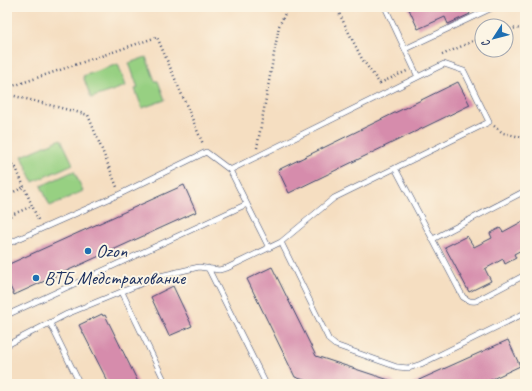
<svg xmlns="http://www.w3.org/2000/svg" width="532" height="391" viewBox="0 0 532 391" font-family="Caveat,sans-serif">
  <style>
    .green { fill: #97d082; stroke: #598070 }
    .building { fill: #d68cac }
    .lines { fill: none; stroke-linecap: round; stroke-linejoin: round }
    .service-casing { stroke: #3c496d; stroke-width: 6 }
    .path { stroke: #3c496d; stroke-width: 2.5; stroke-dasharray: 1 3; stroke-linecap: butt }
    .service { stroke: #fff; stroke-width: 5 }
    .poi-dot { fill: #1f6fb2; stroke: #fcf5e5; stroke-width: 1.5 }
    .labels { text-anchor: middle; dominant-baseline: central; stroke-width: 4; stroke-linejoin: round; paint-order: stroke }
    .poi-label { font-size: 19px; fill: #1b2f5e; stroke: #fcf5e5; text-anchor: start }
  </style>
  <rect width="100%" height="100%" fill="#fcf5e5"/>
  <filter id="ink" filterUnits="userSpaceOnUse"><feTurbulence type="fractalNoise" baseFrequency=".025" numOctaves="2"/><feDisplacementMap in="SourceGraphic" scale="8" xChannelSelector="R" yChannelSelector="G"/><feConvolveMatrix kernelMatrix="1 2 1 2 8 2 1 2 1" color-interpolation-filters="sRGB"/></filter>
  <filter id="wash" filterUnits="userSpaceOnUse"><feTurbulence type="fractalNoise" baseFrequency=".012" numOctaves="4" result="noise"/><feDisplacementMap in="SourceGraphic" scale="16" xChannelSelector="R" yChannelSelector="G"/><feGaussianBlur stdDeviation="0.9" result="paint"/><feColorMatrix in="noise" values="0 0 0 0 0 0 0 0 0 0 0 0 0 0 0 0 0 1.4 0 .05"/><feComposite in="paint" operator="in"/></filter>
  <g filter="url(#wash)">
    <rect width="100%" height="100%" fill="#f5dec1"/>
    <path class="green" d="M146 57 155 81H158L165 100 142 108 135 89 138 88 129 63Z
      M118 64 126 86 91 98 83 76Z
      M61 139 73 164 33 182 22 156Z
      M74 171 83 191 50 206 41 186Z"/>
    <g id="blocks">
      <path class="building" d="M408 7H467L470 14 448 24 445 17 418 29Z
        M458 82 470 105 289 193 278 170Z
        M184 185 196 212 14 295 7 280V265Z
        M525 220V248L514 254 516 258 505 264 503 259 485 269 491 281 469 292 445 247 467 236 474 247 492 238 490 233 500 228 503 232Z
        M272 267 316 356 395 382V384H316L295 377 247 279Z
        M173 286 192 326 169 336 151 297Z
        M102 314 103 316 105 315 139 384H109L79 325Z
        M508 340 520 366 482 384H410Z"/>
    </g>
  </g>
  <g filter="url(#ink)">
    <use href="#blocks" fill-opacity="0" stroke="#3c496d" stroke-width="1"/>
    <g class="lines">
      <g class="service-casing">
        <path id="service" d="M385 7 418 77
          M405 49 494 7
          M395 168 463 297C467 300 470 302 476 301L525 275
          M433 239 525 191
          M281 242 329 340 335 345 397 367 409 368 421 364 525 313
          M7 244 120 194 206 152 230 170
          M208 268 266 384
          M122 292 166 384
          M7 315 247 204
          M50 323 80 384
          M7 345 67 314 160 276 199 267 219 270 227 268 281 242 334 198 489 122 464 71 444 64 230 170 269 248"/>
      </g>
      <path class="path" d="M336 7 362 59 380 84
        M506 30 516 28 525 30
        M442 55 482 37
        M380 83 407 71
        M7 88 157 37 203 144
        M7 94 88 115 117 187
        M494 126 503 133 525 138
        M257 148 279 26 288 7
        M7 159 16 168 39 222
        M7 172 16 168
        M7 195 24 187
        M7 217 32 206"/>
      <use href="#service" class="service"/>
    </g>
  </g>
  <g class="poi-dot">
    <circle cx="88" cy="251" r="4"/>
    <circle cx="36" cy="278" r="4"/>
  </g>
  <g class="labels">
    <g class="poi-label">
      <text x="96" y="251">Ozon</text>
      <text x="44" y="278">ВТБ Медстрахование</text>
    </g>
  </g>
  <rect width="532" height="391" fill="none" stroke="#fcf5e5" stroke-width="24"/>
  <g transform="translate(494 38) rotate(234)"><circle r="19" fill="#fcf5e5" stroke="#a2a6af"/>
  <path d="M0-3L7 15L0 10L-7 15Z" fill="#1f6fb2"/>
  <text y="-6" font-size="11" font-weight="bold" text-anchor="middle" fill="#1b2f5e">С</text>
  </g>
</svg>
